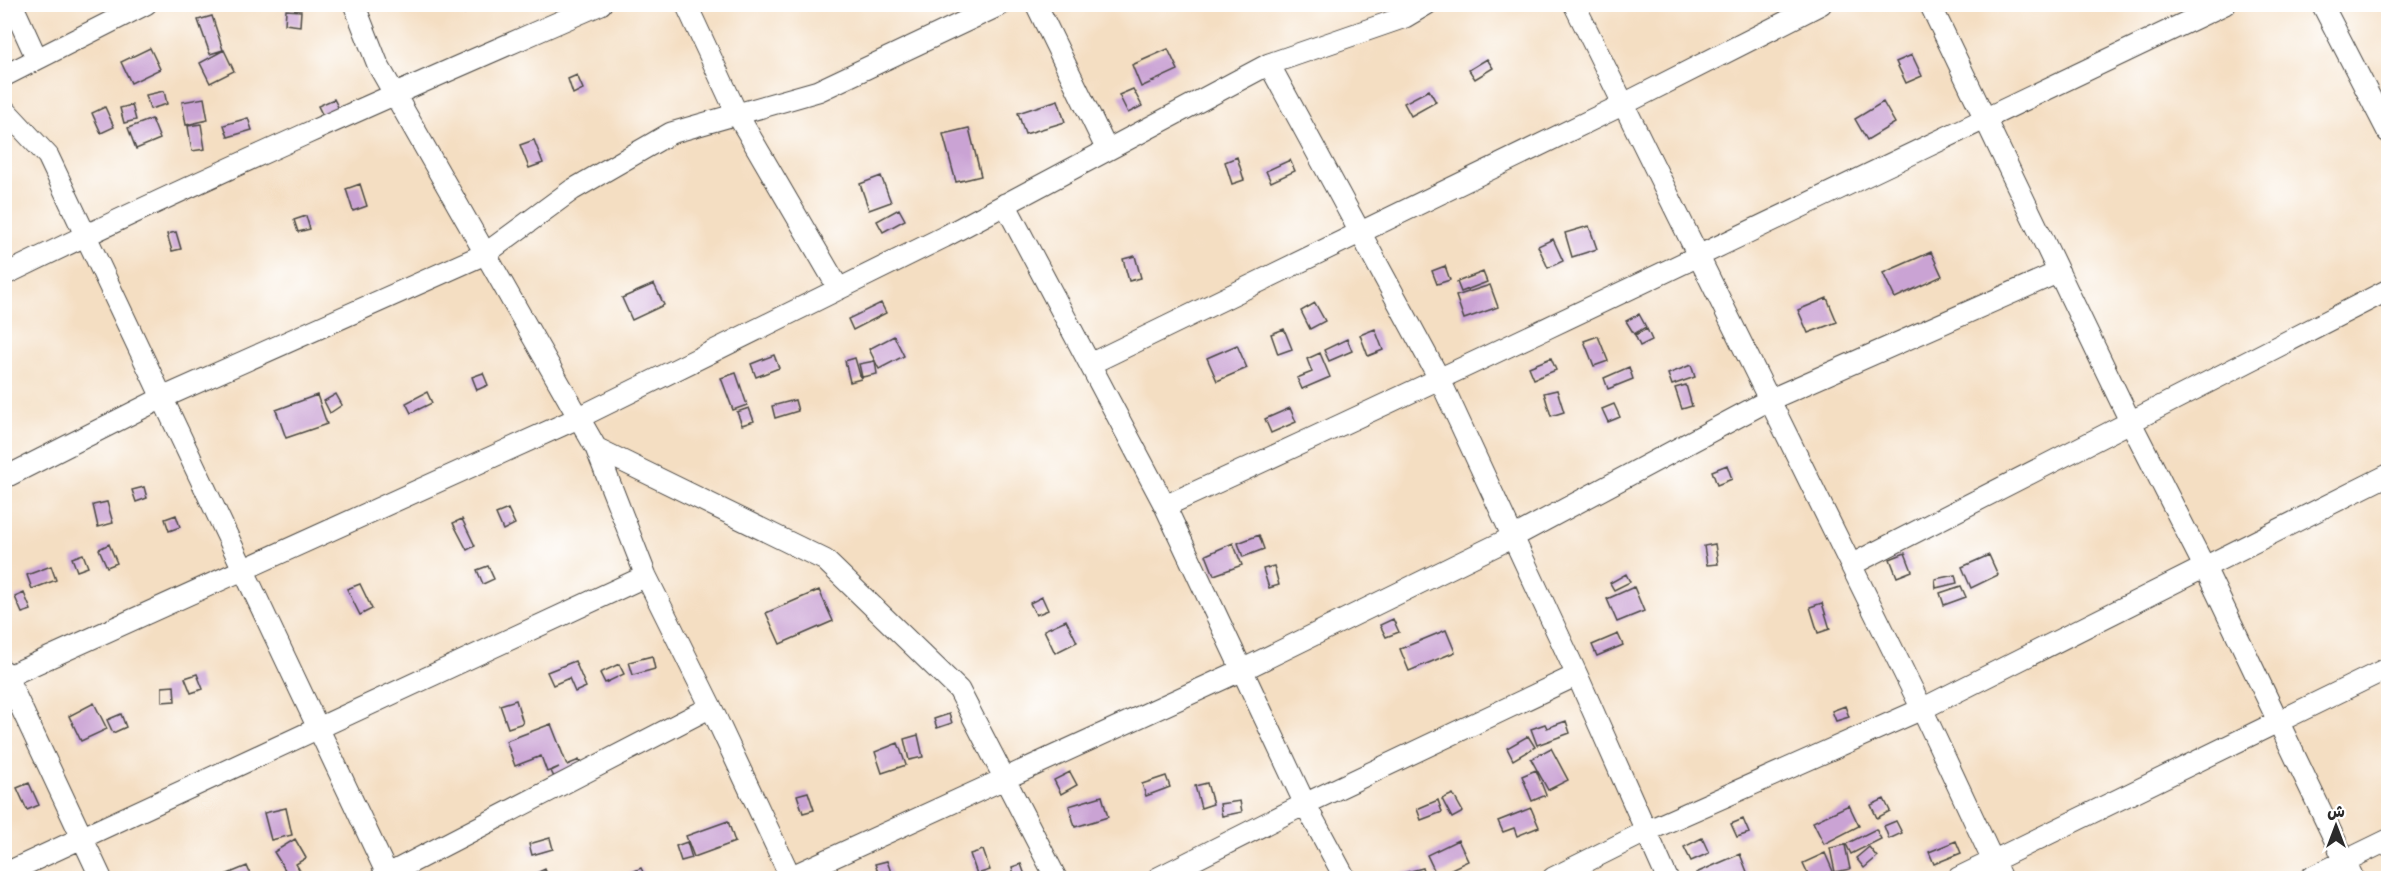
<svg xmlns="http://www.w3.org/2000/svg" width="2393" height="883" viewBox="0 0 2393 883" font-family="'Architects Daughter','Playpen Sans Arabic',sans-serif">
  <style>
    .building { fill: #caa3d4 }
    .lines { fill: none; stroke-linecap: round; stroke-linejoin: round }
    .minor-casing { stroke: #494642; stroke-width: 23 }
    .minor { stroke: #fff; stroke-width: 21 }
  </style>
  <rect width="100%" height="100%" fill="#fff"/>
  <filter id="ink" filterUnits="userSpaceOnUse"><feTurbulence type="fractalNoise" baseFrequency=".0167" numOctaves="2"/><feDisplacementMap in="SourceGraphic" scale="12" xChannelSelector="R" yChannelSelector="G"/><feConvolveMatrix kernelMatrix="1 2 1 2 8 2 1 2 1" color-interpolation-filters="sRGB"/></filter>
  <filter id="wash" filterUnits="userSpaceOnUse"><feTurbulence type="fractalNoise" baseFrequency=".008" numOctaves="4" result="noise"/><feDisplacementMap in="SourceGraphic" scale="24" xChannelSelector="R" yChannelSelector="G"/><feGaussianBlur stdDeviation="1.35" result="paint"/><feColorMatrix in="noise" values="0 0 0 0 0 0 0 0 0 0 0 0 0 0 0 0 0 1.4 0 .05"/><feComposite in="paint" operator="in"/></filter>
  <g filter="url(#wash)">
    <rect width="100%" height="100%" fill="#f4dec2"/>
    <g id="blocks">
      <path class="building" d="M460 4H475L476 9 463 14Z
        M286 10 301 11 300 26 285 24Z
        M212 16 223 50 210 54 198 20Z
        M150 48 160 69 131 83 121 62Z
        M1168 49 1178 70 1141 87 1132 65Z
        M224 50 234 71 210 83 200 63Z
        M1912 55 1922 76 1906 83 1896 62Z
        M1487 59 1493 68 1475 79 1469 70Z
        M577 75 583 89 573 94 568 79Z
        M1133 89 1142 106 1128 113 1119 95Z
        M1429 90 1436 102 1411 116 1404 103Z
        M164 91 167 104 150 109 146 95Z
        M204 98 208 120 186 125 182 102Z
        M334 99 339 109 323 116 318 106Z
        M1058 100 1065 122 1025 134 1018 113Z
        M1883 102 1895 123 1867 140 1855 119Z
        M132 105 136 120 124 123 120 108Z
        M105 107 114 127 101 133 92 113Z
        M248 118 252 130 228 137 224 125Z
        M152 119 160 139 136 149 128 128Z
        M201 124 205 149 192 151 188 126Z
        M969 128 981 176 956 182 943 134Z
        M534 140 543 163 529 168 520 145Z
        M1237 157 1244 180 1232 184 1225 162Z
        M1290 160 1295 171 1271 182 1266 171Z
        M881 176 891 202 869 210 860 184Z
        M360 184 367 206 353 211 346 189Z
        M899 209 905 220 883 232 877 221Z
        M306 216 310 229 298 232 294 220Z
        M1589 226 1597 249 1572 257 1565 233Z
        M176 232 181 249 172 251 167 234Z
        M1553 239 1563 261 1548 268 1538 246Z
        M1931 252 1942 276 1895 298 1883 273Z
        M1135 256 1141 278 1129 281 1123 259Z
        M1445 266 1450 280 1437 284 1432 271Z
        M1483 272 1487 282 1461 292 1457 282Z
        M654 284 664 305 632 320 622 298Z
        M1490 285 1498 307 1464 319 1456 296Z
        M1827 298 1837 322 1808 333 1798 310Z
        M881 303 886 313 853 330 848 319Z
        M1315 303 1325 321 1310 329 1301 311Z
        M1639 314 1646 327 1634 334 1626 321Z
        M1284 329 1292 349 1278 354 1271 334Z
        M1375 329 1383 350 1368 356 1360 335Z
        M1647 329 1652 340 1640 346 1635 335Z
        M894 336 904 356 879 369 869 349Z
        M1598 336 1608 361 1594 366 1584 341Z
        M1347 339 1352 351 1329 361 1324 350Z
        M1237 345 1247 368 1217 381 1207 358Z
        M1320 353 1330 377 1302 389 1297 378 1312 372 1307 359Z
        M774 355 779 368 756 377 751 364Z
        M855 358 861 379 850 382 845 361Z
        M1551 358 1556 370 1534 379 1529 367Z
        M875 361 877 374 862 377 859 364Z
        M1691 365 1695 377 1672 385 1668 374Z
        M1629 367 1633 379 1608 389 1604 378Z
        M483 373 488 385 477 390 472 377Z
        M736 373 747 405 733 410 721 378Z
        M1686 385 1692 406 1682 409 1675 388Z
        M1557 390 1564 412 1551 416 1544 393Z
        M427 392 432 403 411 413 406 403Z
        M336 394 342 405 330 413 324 401Z
        M317 395 327 424 286 438 276 410Z
        M795 400 798 411 775 418 772 406Z
        M1614 404 1620 417 1608 422 1602 409Z
        M749 408 754 421 742 425 737 412Z
        M1290 408 1296 422 1271 433 1265 419Z
        M1727 465 1732 479 1717 485 1712 471Z
        M144 487 147 498 136 502 132 490Z
        M107 502 113 523 98 527 93 505Z
        M508 509 515 524 503 530 496 514Z
        M176 515 180 527 169 531 165 519Z
        M462 519 475 546 467 550 453 523Z
        M1259 535 1264 549 1243 557 1238 543Z
        M1233 543 1242 565 1214 575 1206 555Z
        M109 544 117 563 107 567 99 549Z
        M1715 544 1718 564 1707 565 1704 546Z
        M1905 553 1912 571 1897 577 1890 559Z
        M83 554 88 567 77 571 72 558Z
        M1989 555 1998 575 1971 588 1962 567Z
        M51 566 56 580 32 589 27 575Z
        M488 566 494 579 483 584 477 570Z
        M1274 566 1279 585 1269 588 1263 569Z
        M1626 574 1630 582 1614 590 1610 583Z
        M1955 575 1957 583 1936 588 1935 579Z
        M360 584 372 609 360 615 347 589Z
        M1961 586 1966 597 1944 605 1940 593Z
        M1634 587 1644 611 1617 622 1607 599Z
        M819 590 833 621 780 644 766 613Z
        M24 593 31 610 22 613 15 597Z
        M1042 597 1048 610 1036 615 1030 603Z
        M1822 603 1830 629 1818 633 1810 607Z
        M1393 619 1399 632 1386 637 1380 625Z
        M1066 620 1077 642 1055 653 1044 630Z
        M1446 630 1455 652 1409 671 1400 649Z
        M1618 634 1623 645 1597 656 1592 645Z
        M652 656 655 669 633 675 629 662Z
        M575 661 586 687 575 692 569 678 553 685 547 672Z
        M619 664 624 674 605 683 600 673Z
        M197 674 203 689 191 693 185 678Z
        M174 686 175 701 162 702V687Z
        M516 700 523 723 508 728 500 705Z
        M94 703 107 729 81 741 69 716Z
        M1845 706 1849 717 1836 721 1832 711Z
        M121 714 126 727 113 733 107 720Z
        M949 714 952 723 937 728 934 719Z
        M1566 721 1570 733 1537 745 1531 729 1545 724 1547 728Z
        M551 724 567 765 579 760 582 769 555 779 551 771 559 767 547 772 541 756 515 766 506 741Z
        M918 735 923 757 909 760 904 739Z
        M1528 736 1535 747 1513 760 1507 748Z
        M898 743 906 765 882 773 875 752Z
        M1551 748 1568 780 1548 790 1531 759Z
        M1536 770 1546 795 1532 801 1522 776Z
        M1070 772 1077 785 1061 794 1054 780Z
        M1166 776 1170 787 1146 796 1142 784Z
        M29 783 39 805 27 810 17 788Z
        M1207 783 1213 804 1201 808 1195 786Z
        M808 792 814 810 803 813 797 795Z
        M1453 794 1463 812 1452 818 1442 799Z
        M1102 796 1108 817 1075 827 1069 806Z
        M1884 799 1890 811 1877 818 1871 805Z
        M1438 800 1442 812 1421 820 1417 809Z
        M1240 801 1242 812 1222 816 1220 804Z
        M1849 805 1859 826 1824 844 1813 822Z
        M286 808 292 835 271 840 264 813Z
        M1531 808 1539 827 1517 836 1514 828 1503 832 1498 821Z
        M1743 819 1749 833 1737 837 1731 824Z
        M728 821 735 842 694 857 686 836Z
        M1896 821 1902 833 1889 839 1884 826Z
        M1876 829 1881 839 1851 854 1846 844Z
        M550 838 553 849 532 855 529 844Z
        M1702 838 1709 853 1691 861 1684 847Z
        M295 839 306 858 296 864 303 876 298 878H290L274 852Z
        M1458 840 1468 861 1437 876 1427 855Z
        M1956 841 1961 853 1934 864 1929 852Z
        M687 842 692 858 681 861 676 846Z
        M1845 845 1850 869 1835 872 1830 848Z
        M1869 847 1877 857 1864 868 1856 858Z
        M983 850 990 870 977 874 970 854Z
        M1825 853 1835 876 1829 878H1810L1803 863Z
        M1740 854 1749 877 1698 878 1696 873Z
        M887 861 893 878H880L875 864Z
        M1021 864 1026 878H1015L1012 867Z
        M247 866 252 878H218Z
        M641 868 646 878H630L628 874Z
        M1423 868 1426 878H1396L1395 875Z
        M545 869 548 876 531 878 530 876Z"/>
    </g>
  </g>
  <g filter="url(#ink)">
    <use href="#blocks" fill-opacity="0" stroke="#494642" stroke-width="1.5"/>
    <g class="lines">
      <g class="minor-casing">
        <path id="minor" d="M12 4 37 59
          M354 4 378 65 596 448 646 576 711 707 791 878
          M686 4 737 114 839 289
          M1036 4 1107 150
          M1574 4 1922 709 2001 878
          M1930 4 2131 423 2205 568 2353 878
          M2322 4 2388 132
          M1269 64 1440 380 1577 675 1667 878
          M4 76 146 4
          M4 109 48 156 389 878
          M1005 204 1165 506 1305 804 1345 878
          M4 275C200 179 401 91 601 4
          M1090 364 1624 104 1821 4
          M596 448 825 560 959 690 1056 878
          M4 478 162 398 485 254 572 190 671 133 818 91 1002 4
          M1165 506C1520 344 1872 172 2225 4
          M1851 565 2388 290
          M4 671 101 878
          M4 678 578 418 944 237 1269 64 1405 17 1427 4
          M4 874 646 576
          M381 878 711 707
          M788 878 1242 670 1513 537 1769 400 2059 272
          M1158 878 1305 804 1577 675
          M1553 878 1647 831 1922 709 2388 475
          M1958 878 2388 668
          M2310 878 2388 840"/>
      </g>
      <use href="#minor" class="minor"/>
    </g>
  </g>
  <rect width="2393" height="883" fill="none" stroke="#fff" stroke-width="24"/>
  <g transform="translate(2336 826)" stroke="#ffffff" stroke-width="4.5" paint-order="stroke">
  <path d="M0-4.5L10 22L0 15L-10 22Z" fill="#2b2b2b"/>
  <text y="-9" font-size="16" font-weight="bold" text-anchor="middle" fill="#2b2b2b">ش</text>
  </g>
</svg>
